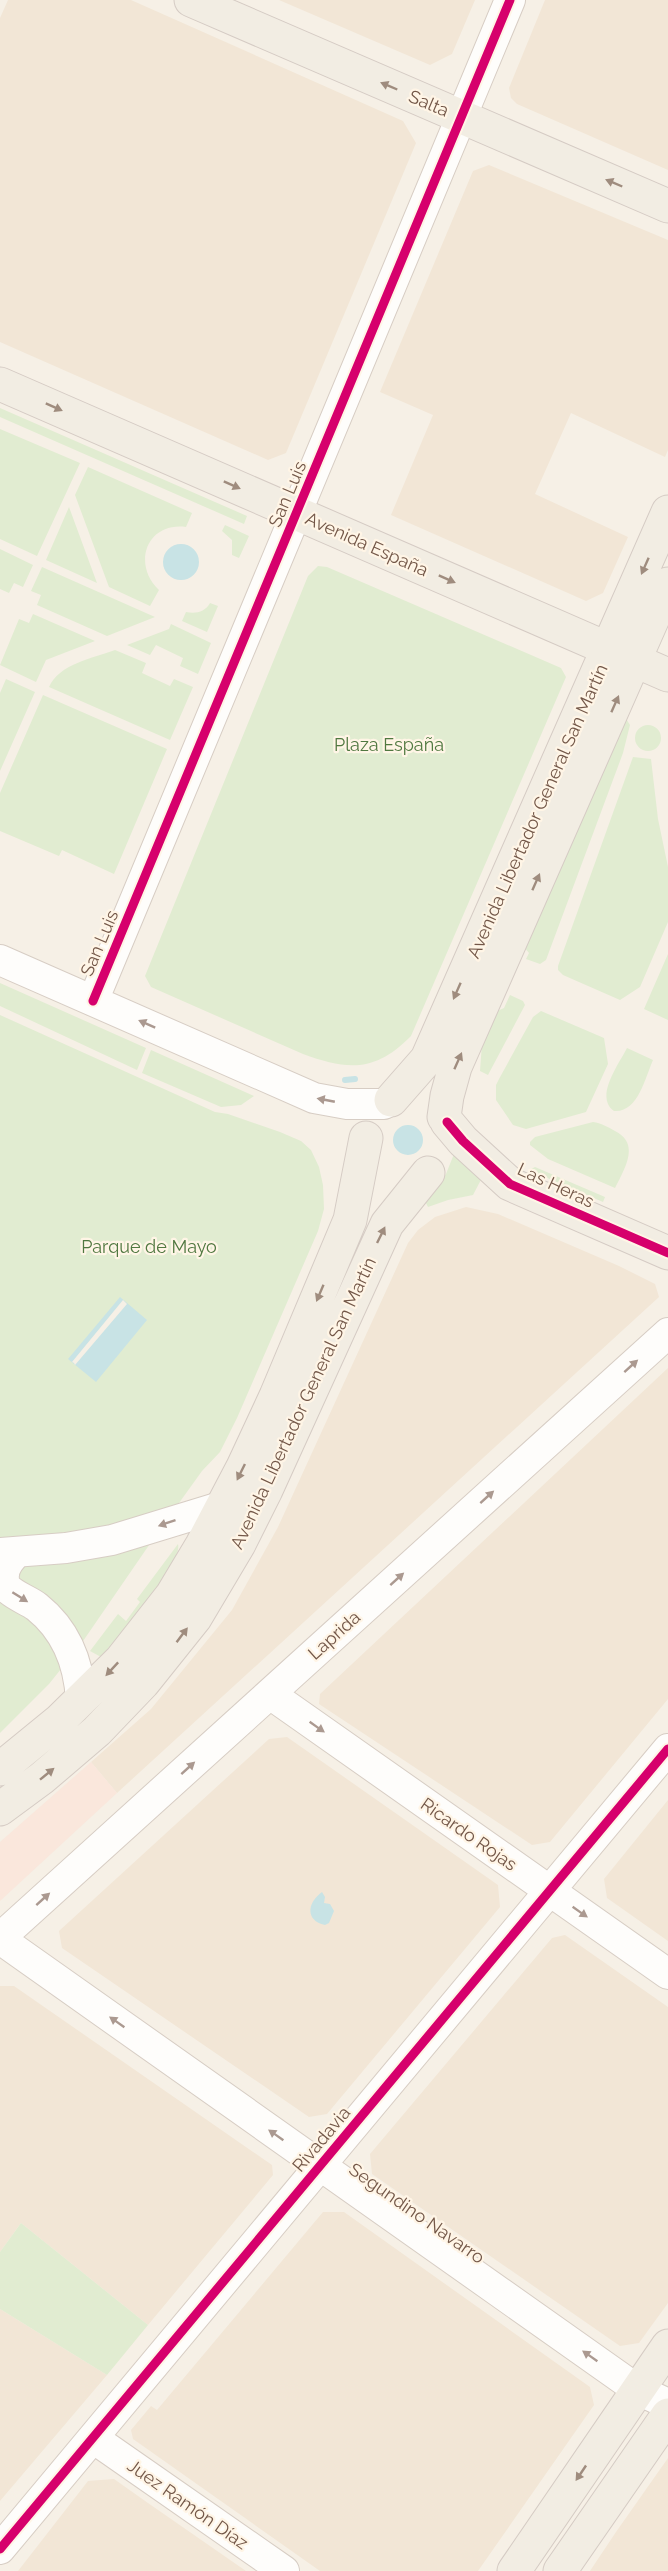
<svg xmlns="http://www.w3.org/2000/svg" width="668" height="2571" viewBox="0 0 668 2571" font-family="Raleway,sans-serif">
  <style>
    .residential { fill: #f2e6d6 }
    .commercial { fill: #fae7dc }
    .green { fill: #e1ecd1 }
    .water { fill: #c8e3e5 }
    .pier { fill: #f6f0e6 }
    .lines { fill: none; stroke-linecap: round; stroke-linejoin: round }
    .stream { stroke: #c8e3e5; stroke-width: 6 }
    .minor-casing { stroke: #d7cdc4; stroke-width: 32 }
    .major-casing { stroke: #d5cbc4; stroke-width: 35 }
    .minor { stroke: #fefdfb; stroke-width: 30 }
    .major { stroke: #f2ede3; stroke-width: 33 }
    .cycleway-casing { stroke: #fff5e6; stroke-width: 13 }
    .cycleway { stroke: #d6006c; stroke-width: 9 }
    .oneway { fill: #9f8c7e }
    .oneway2 { fill: #ab9990 }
    .labels { text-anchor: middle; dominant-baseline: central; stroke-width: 4.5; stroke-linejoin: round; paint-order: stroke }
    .street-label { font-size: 18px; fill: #735748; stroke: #fff5e6 }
    .park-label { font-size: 18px; fill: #507840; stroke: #fff5e6 }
  </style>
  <rect width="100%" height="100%" fill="#f6f0e6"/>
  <path class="residential" d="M8 0H131L403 121 416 143 286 453 268 460 0 342V18Z
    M279 0H475L452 54 430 65Z
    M545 0H668V170L517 104 511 98 509 88Z
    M489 165 668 240V450L665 457 571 413 535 494 628 537 603 593 586 601 391 515 433 415 380 392 473 171Z
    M466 1207 498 1214 619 1266 655 1284 659 1297 117 1793 91 1762 151 1709 232 1610 278 1527 408 1243 418 1230 435 1217Z
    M668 1368V1699L550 1842 532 1845 319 1704 320 1694Z
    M287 1737 498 1885 500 1907 327 2114 309 2117 62 1948 59 1931 269 1739Z
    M668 1800V1941L607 1898 604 1879Z
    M565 1935 668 2007V2303L639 2343 620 2346 372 2174 370 2154 552 1938Z
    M0 1986H14L272 2165 273 2175 148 2325 21 2223 0 2252Z
    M323 2212H344L590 2387 594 2405 478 2571H320L133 2439 131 2430 151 2406 157 2410Z
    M0 2309 107 2375 0 2501Z
    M668 2458V2571H590L616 2532Z
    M114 2479 148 2503 246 2571H18L88 2481Z"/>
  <path class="commercial" d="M91 1762 117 1793 0 1901V1842Z"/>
  <path class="green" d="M0 408 247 516 244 524 0 417Z
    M0 429 80 463 37 556 0 539Z
    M88 467 192 513 186 527C146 522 132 565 159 590L150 606 109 587 75 495Z
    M69 507 97 583 46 560Z
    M225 525 249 536 239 558 232 555V540L222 531Z
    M0 549 33 565 23 587 14 583 9 593 0 589Z
    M318 566 327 567 561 668 566 677 411 1036C375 1073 347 1070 303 1054L151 987 145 976 308 576Z
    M42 567 155 617 107 636 37 605 41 595 31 591Z
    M210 603 218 606 207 632 182 621 186 612C196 614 205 612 210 603Z
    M33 614 95 641 46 660 36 682 0 665 19 619 29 623Z
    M171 624 211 643 198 674 180 666 183 658 156 645 150 655 127 645 169 629Z
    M115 650 146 663 142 673 170 686 174 679 193 687 170 740 49 687C59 664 93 658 115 650Z
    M6 679 35 692 0 771V693Z
    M43 695 167 749 114 874 62 850 59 856 0 831V793Z
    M625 717 630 725 623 753 546 960 540 964 526 959 529 953 524 947Z
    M635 738a13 13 0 1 1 26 0a13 13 0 1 1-26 0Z
    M633 757 651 759 658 819 668 867V922L640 987 620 1000 563 975 558 970V966Z
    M668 954V1020L644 1009Z
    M0 983 146 1048 137 1070 0 1006Z
    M510 995 523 1001 525 1005 488 1075 480 1071 482 1043 495 1012 504 1008Z
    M541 1011 604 1038 608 1064 586 1112 526 1129 513 1125 496 1100V1085L499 1079 533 1017Z
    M0 1015 215 1112 228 1114 280 1132 301 1141 311 1150 319 1167 323 1185 324 1209 318 1231 237 1418 220 1452 202 1471 156 1535 81 1644 49 1684 0 1733Z
    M627 1048 653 1060C645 1078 638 1113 614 1111 594 1097 619 1064 627 1048Z
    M151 1050 254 1096 241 1105 221 1107 142 1073Z
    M593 1122C601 1123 608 1127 615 1131 641 1144 624 1169 615 1188L548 1159 530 1145V1142L535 1137Z
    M454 1154 484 1174 473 1195 448 1200 428 1207 425 1201 446 1174Z
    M535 1167 605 1197 603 1202 529 1170Z
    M178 1544C183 1563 123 1635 108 1654L101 1657 90 1651 118 1614 126 1621 140 1602 137 1599Z
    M21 2223 148 2325 107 2375 0 2309V2252Z"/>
  <path class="water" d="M163 562a18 18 0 1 1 36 0a18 18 0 1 1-36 0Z
    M393 1140a15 15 0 1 1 30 0a15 15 0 1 1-30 0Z
    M120 1297 147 1320 96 1382 68 1359Z
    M322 1892 325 1897 324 1903 330 1904 334 1911 329 1923 325 1925C304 1920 308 1902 322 1892Z"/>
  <path class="pier" d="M123 1300 127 1304 75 1365 74 1363 72 1362Z"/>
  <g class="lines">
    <path class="stream" d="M345 1080 355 1079"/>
    <g class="minor-casing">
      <path id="minor" d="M0 960 314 1098 347 1104H384
        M93 1001 510 0
        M18 1552C7 1561 0 1574 6 1587 14 1596 28 1600 37 1607 67 1631 79 1664 81 1700
        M0 1553 66 1548 112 1540 223 1506
        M270 1694 668 1974
        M0 1938 668 1333
        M0 1939 638 2390 668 2404
        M93 2438 284 2571
        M0 2549 668 1749"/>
    </g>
    <g class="major-casing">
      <path id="major" d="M191 0 668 206
        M0 384 668 675
        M391 1100 427 1059 668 512
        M444 1117 447 1096 455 1067 668 584
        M447 1122 463 1141 510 1184 668 1253
        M0 1769 60 1720 121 1660 172 1595 202 1545 243 1467 276 1396 350 1220 366 1138
        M0 1809 42 1778 97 1731 143 1683 195 1618 239 1544 266 1490 387 1224 428 1173
        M514 2571 668 2346
        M560 2571 668 2415"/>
    </g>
    <use href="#minor" class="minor"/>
    <use href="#major" class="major"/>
    <g class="cycleway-casing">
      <path id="cycleway" d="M93 1001 510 0
        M447 1122 463 1141 510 1184 668 1253
        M0 2549 668 1749"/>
    </g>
    <use href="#cycleway" class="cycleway"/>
  </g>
  <defs><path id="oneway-solid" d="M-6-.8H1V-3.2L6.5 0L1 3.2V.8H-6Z" transform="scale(1.5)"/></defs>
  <g class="oneway">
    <use href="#oneway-solid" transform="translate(389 86) rotate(-157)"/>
    <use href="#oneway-solid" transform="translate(614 183) rotate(-157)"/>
    <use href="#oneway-solid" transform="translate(54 407) rotate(24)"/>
    <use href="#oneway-solid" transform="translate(232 485) rotate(24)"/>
    <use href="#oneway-solid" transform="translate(645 566) rotate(114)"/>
    <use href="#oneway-solid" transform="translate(447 579) rotate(24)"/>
    <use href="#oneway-solid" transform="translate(615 704) rotate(-66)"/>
    <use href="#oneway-solid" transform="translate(536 882) rotate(-66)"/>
    <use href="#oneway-solid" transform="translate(457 991) rotate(114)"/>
    <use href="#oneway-solid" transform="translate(458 1061) rotate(-66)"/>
    <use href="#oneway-solid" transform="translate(381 1235) rotate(-64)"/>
    <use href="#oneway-solid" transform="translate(320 1293) rotate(113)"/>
    <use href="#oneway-solid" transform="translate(241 1472) rotate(116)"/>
    <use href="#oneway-solid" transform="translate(182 1635) rotate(-53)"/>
    <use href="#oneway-solid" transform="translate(112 1669) rotate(133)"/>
    <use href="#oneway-solid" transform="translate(47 1774) rotate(-39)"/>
    <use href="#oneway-solid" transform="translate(581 2473) rotate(124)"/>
  </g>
  <g class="oneway2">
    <use href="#oneway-solid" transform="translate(147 1024) rotate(-156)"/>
    <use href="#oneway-solid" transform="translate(326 1100) rotate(-169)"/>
    <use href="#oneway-solid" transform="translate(631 1366) rotate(-42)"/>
    <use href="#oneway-solid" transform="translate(487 1497) rotate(-42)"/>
    <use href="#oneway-solid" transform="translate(167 1523) rotate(161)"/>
    <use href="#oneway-solid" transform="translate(397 1579) rotate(-42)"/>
    <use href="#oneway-solid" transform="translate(20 1597) rotate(32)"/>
    <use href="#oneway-solid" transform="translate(317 1727) rotate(35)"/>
    <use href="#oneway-solid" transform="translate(188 1768) rotate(-42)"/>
    <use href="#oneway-solid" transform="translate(43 1899) rotate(-42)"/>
    <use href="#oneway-solid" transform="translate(580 1912) rotate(35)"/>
    <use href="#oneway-solid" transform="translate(117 2022) rotate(-145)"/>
    <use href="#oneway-solid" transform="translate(276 2135) rotate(-145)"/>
    <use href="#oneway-solid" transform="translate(590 2356) rotate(-145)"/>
  </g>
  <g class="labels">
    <g class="street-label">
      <text transform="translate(429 103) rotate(23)">Salta</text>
      <text transform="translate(287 494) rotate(-67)">San Luis</text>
      <text transform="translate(367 544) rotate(24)">Avenida España</text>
      <text transform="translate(537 811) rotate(-66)">Avenida Libertador General San Martín</text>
      <text transform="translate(99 943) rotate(-67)">San Luis</text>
      <text transform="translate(556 1185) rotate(25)">Las Heras</text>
      <text transform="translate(303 1403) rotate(-65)">Avenida Libertador General San Martín</text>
      <text transform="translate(334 1635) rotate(-42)">Laprida</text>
      <text transform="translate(469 1834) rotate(35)">Ricardo Rojas</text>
      <text transform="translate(321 2139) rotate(-50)">Rivadavia</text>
      <text transform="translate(417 2213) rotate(35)">Segundino Navarro</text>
      <text transform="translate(188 2504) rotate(35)">Juez Ramón Díaz</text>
    </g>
    <g class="park-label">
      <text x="389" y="744">Plaza España</text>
      <text x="149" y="1246">Parque de Mayo</text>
    </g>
  </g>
</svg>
